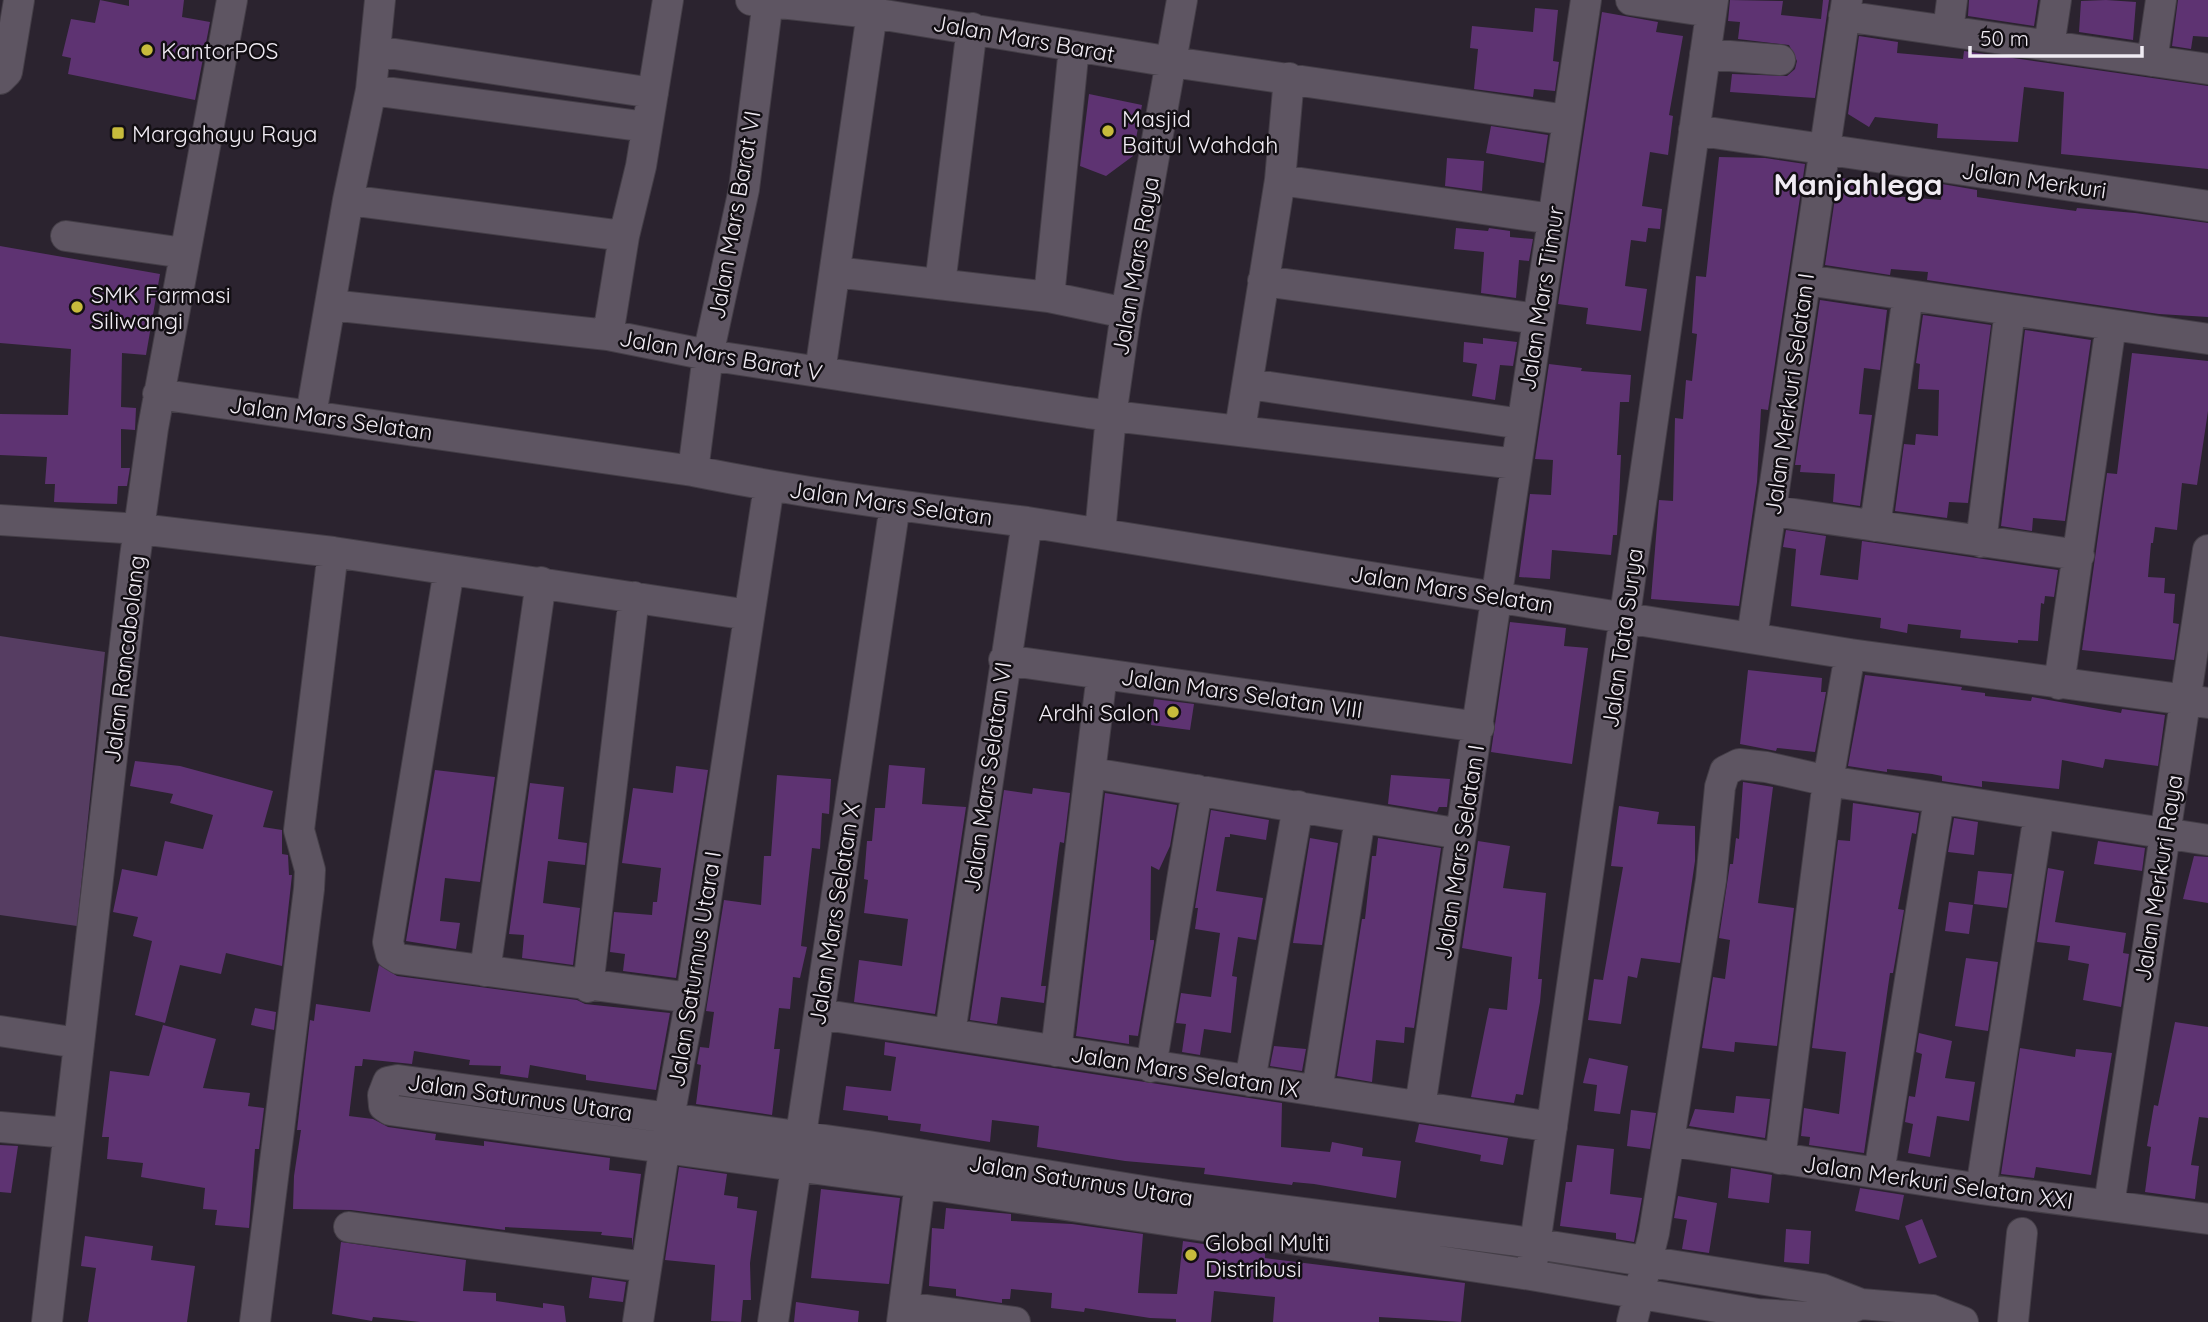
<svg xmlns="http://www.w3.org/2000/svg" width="2208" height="1322" viewBox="0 0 2208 1322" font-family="Quicksand,sans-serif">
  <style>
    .green { fill: #563d62 }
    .building { fill: #5e3372 }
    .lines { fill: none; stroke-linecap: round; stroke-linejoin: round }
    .minor-casing { stroke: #443e47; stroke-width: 32 }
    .minor { stroke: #5e5562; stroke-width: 30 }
    .poi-dot { fill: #c7bb3c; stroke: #120e13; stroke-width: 2.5 }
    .labels { text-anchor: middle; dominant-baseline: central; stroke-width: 5; stroke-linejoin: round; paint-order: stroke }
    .street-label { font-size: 23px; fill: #f0ebf3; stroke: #120e13 }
    .poi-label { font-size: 23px; fill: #f0ebf3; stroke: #120e13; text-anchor: start }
    .district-label { font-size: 30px; font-weight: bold; fill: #f0ebf3; stroke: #120e13 }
  </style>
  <rect width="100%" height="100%" fill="#2b232f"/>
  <path class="green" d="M0 636 105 652 77 926 0 915Z"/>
  <path class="building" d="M100 0 129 6V0H184L182 17 210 22 195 100 68 74 71 58 62 56 71 19 95 23Z
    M1730 0 1783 1 1781 15 1821 19 1823 0H1829L1815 98 1730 92 1732 74 1787 76 1795 69 1797 61 1789 45 1738 39 1740 22 1728 21Z
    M1969 0H2038L2034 26 1968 16Z
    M2106 0 2136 2 2133 40 2079 32 2081 1Z
    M2178 0H2208V37L2193 36 2191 49 2172 46Z
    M1535 8 1558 10 1553 61 1559 62 1555 91 1534 89 1533 97 1474 89 1478 49 1470 48 1472 26 1533 32Z
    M1602 12 1658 22 1656 32 1683 36 1669 115 1673 116 1668 155 1650 152 1642 206 1662 209 1660 229 1648 228 1646 242 1631 240 1625 286 1647 289 1641 331 1586 324 1588 308 1558 304Z
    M1859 36 1898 42 1897 53 1963 59 1964 51 2208 86V169L2061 154 2064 92 2024 87 2018 142 1937 138 1938 124 1875 117 1869 127 1848 114Z
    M1089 94 1142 105 1133 156 1106 176 1080 166Z
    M1491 126 1548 135 1544 163 1486 153Z
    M1719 157 1765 158 1805 164 1768 410 1761 409 1757 482 1739 606 1651 599 1659 500 1673 501 1675 418 1683 419 1686 380 1692 381 1697 334 1692 333 1696 276 1706 277Z
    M1447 158 1484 161 1482 191 1445 186Z
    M1838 178 1894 182 1893 196 1941 200 1942 184 1977 190V197L2017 203 2076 211 2077 208 2135 213 2208 223V317L2159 314 1927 280 1928 272 1891 269 1890 275 1825 265Z
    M1456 228 1488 231 1489 228 1510 231V237L1533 239 1529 261 1519 260 1516 298 1481 293 1484 252 1454 249Z
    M0 246 160 274 146 355 122 353 121 407 136 408 135 430 121 429V468H130L127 486H118L117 504 54 502 55 484H45L47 457 0 455V414L68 415 71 349 0 343Z
    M1820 300 1887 310 1880 370 1864 368 1859 414 1872 415 1860 506 1833 502 1835 474 1800 472 1801 465H1795Z
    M1923 315 1991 325 1968 503 1949 502 1947 518 1895 511 1904 444 1915 445 1916 434 1938 436 1939 390 1918 389 1920 364 1916 363Z
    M2025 330 2091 340 2065 521 2033 518 2032 531 2001 526Z
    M1483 338 1517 342 1513 366 1500 365 1495 400 1472 396 1477 364 1463 362 1464 342 1483 344Z
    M2132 353 2208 361V411L2197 485 2182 483 2177 530 2155 527 2153 543H2151L2148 577 2165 578 2164 593 2175 594 2173 623 2179 624 2174 660 2082 650 2107 473 2117 474Z
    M1549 364 1582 368 1581 371 1631 375 1629 402H1620L1617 455H1621L1619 500 1617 535H1613L1611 555 1552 550 1550 579 1519 577 1530 494 1551 495 1553 460 1535 459Z
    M1786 530 1826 536 1820 575 1858 580 1862 541 2058 570 2054 597 2045 596 2044 604 2041 603 2038 641 2018 640V643L1960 638 1961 630 1908 624 1907 633 1880 628 1881 618 1791 606 1796 549 1783 547Z
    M1510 622 1566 628 1564 646 1588 648 1572 764 1491 752Z
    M1748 670 1822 678 1821 692H1826L1815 752 1777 748 1776 751 1740 744Z
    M1865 675 1962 687 1961 690 1985 693V696L2031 701 2032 697 2121 713 2122 709 2165 715 2158 766 2105 759 2103 768 2062 760 2059 789 1982 781V787L1942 781V776L1932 774 1887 769V772L1848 766Z
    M1154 699 1194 704 1190 730 1151 725Z
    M135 761 180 766 273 791 263 827 282 830V854L288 855 289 875H292L282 966 226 953 221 974 180 965 165 1023 135 1015 152 941 133 936 138 917 113 912 122 869 157 876 165 841 203 849 213 815 170 803 173 794 130 786Z
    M889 765 925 768 922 804 966 807 935 1014 854 1002 859 960 902 966 908 919 864 913 868 880 864 879 867 841H872L875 808H885Z
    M676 766 708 770 676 978 623 971 625 954 610 952 614 912 652 915 653 902H657L661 868 622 863 633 788 673 793Z
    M435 770 495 777 480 882 445 878 440 921 460 923 456 949 406 941Z
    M777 775 831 779 829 814 822 813 820 849 812 848 801 946 807 947 800 978 793 977 790 1009 779 1008 774 1049H780L772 1115 696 1104 701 1065 697 1064 700 1047 709 1048 714 1012 706 1011 724 900 761 905 764 856H771Z
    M1391 775 1450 779 1447 807H1439L1437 812 1388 804Z
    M1743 782 1773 787 1758 903 1794 908 1777 1046 1735 1042 1734 1052 1702 1048 1713 977 1725 979 1730 940 1719 938 1730 864H1733L1736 838 1739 839Z
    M530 783 564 787 558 839 587 843 585 865 548 861 543 903 580 908 573 965 522 958 524 935 509 934Z
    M1033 788 1070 793 1064 843 1060 842 1059 848 1041 986H1046L1044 1003 1001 997 997 1024 970 1020 1004 790 1032 794Z
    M1105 793 1177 805 1170 846 1159 870 1151 866 1150 940H1154V943L1138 1036 1129 1035V1044L1076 1036Z
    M1853 803 1919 813 1916 834 1912 833 1898 909 1904 910 1893 973H1890L1864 1153 1809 1145 1810 1137 1801 1136 1804 1108 1839 1114 1846 1052 1812 1048 1838 840 1850 841Z
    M1619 806 1659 812 1657 824 1695 826V861L1680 963 1641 958 1637 978 1628 976 1621 1024 1588 1020 1594 979 1603 980 1623 867 1611 866Z
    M1211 810 1269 820 1266 840 1230 834V837H1225L1216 891 1263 898 1256 940 1238 937 1232 976 1237 977 1231 1033 1204 1029 1200 1055 1182 1052 1186 1024 1176 1023 1181 993 1211 997 1220 933 1195 929 1198 908H1195Z
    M1954 818 1978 822 1974 855 1948 852Z
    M1310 838 1338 843 1322 945 1293 943Z
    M1378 838 1441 848 1414 1028 1405 1027 1404 1043 1376 1040 1372 1082 1337 1076 1362 919H1365L1372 856H1376Z
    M1478 841 1510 846 1503 888 1546 893 1538 979H1542L1540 1002 1523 1095 1516 1094 1514 1103 1471 1097 1489 1008 1507 1010 1512 957 1462 948Z
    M2098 841 2145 848 2142 871 2094 864Z
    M2194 856 2208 857V903L2183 899Z
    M2048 868 2064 871 2055 922 2126 933 2123 953 2129 954 2121 1007 2083 1000 2089 964 2068 960 2070 946 2037 942Z
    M1978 871 2012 874 2007 908 1974 904Z
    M1949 902 1973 905 1969 934 1945 931Z
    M1966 958 1998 962 1988 1031 1955 1026Z
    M379 965 397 976 577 1000 585 1004 670 1013 656 1090 586 1080V1075L530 1065 528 1078 500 1074 501 1066 469 1065 470 1060 414 1051 412 1064 363 1059 362 1066H355L349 1116 373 1119 388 1127 436 1134 435 1140 484 1146V1141L610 1158 609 1170 641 1174 632 1247V1238L601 1235 602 1232 505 1227V1230L351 1210 293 1209 294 1176 301 1130H297L310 1020 314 1021 316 1004 370 1012Z
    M255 1008 276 1012 274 1030 251 1025Z
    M2175 1022 2208 1027V1118L2199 1117 2191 1165 2199 1166 2195 1199 2145 1192 2151 1147 2147 1146 2154 1105 2158 1106Z
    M163 1025 216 1039 203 1088 250 1093 248 1106 264 1108 259 1149H255L249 1228 215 1225 217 1210 203 1209 205 1188 141 1177 143 1163 107 1159 109 1137H102L110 1071 149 1076Z
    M1919 1033 1952 1041 1945 1078 1975 1082 1969 1121 1937 1116 1930 1157 1908 1153 1913 1124 1905 1122 1909 1096 1915 1097 1922 1054 1916 1052Z
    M885 1042 1282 1103 1281 1147 1330 1152 1332 1142 1363 1148 1362 1156 1401 1161 1396 1198 1314 1184 1293 1182 1292 1185 1204 1174 1205 1168 1125 1161 1037 1147 1039 1126 992 1120 990 1142 920 1131 921 1124 888 1120V1116L843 1110 846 1086 891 1091 896 1057 884 1055Z
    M1274 1046 1306 1049 1302 1071 1270 1066Z
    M2020 1048 2075 1057 2076 1049 2112 1053 2091 1175 2036 1167 2034 1178 2001 1174Z
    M1589 1058 1628 1066 1620 1114 1594 1111 1597 1085 1583 1083Z
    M1736 1096 1770 1099 1765 1138 1689 1126 1695 1109 1734 1113Z
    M1631 1110 1656 1113 1650 1149 1627 1146Z
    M1419 1124 1508 1138 1503 1165 1480 1161 1481 1155 1415 1142Z
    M0 1145 18 1146 11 1193 0 1192Z
    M1577 1145 1614 1149 1610 1194 1642 1198 1634 1242 1616 1239V1233L1560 1226 1566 1182H1572Z
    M679 1167 727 1174 724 1195 738 1197 737 1208 757 1211 750 1263 751 1300H743L741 1322 711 1321 715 1265 665 1260Z
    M1731 1168 1772 1175 1769 1203 1728 1198Z
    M1860 1188 1904 1195 1899 1220 1855 1211Z
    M821 1189 900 1198 889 1284 811 1278Z
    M1678 1196 1717 1203 1709 1253 1682 1249 1687 1220 1674 1218Z
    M946 1208 1011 1214V1221L1072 1224 1143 1234 1138 1293 1177 1294 1183 1241 1265 1253V1258L1465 1283 1461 1322 1379 1317V1322H1273L1275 1297 1214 1291 1211 1322H1176V1319L1150 1318 1085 1308 1084 1312 1051 1308 1052 1293 1011 1289 1010 1299H1002V1303L956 1296V1289L929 1286 932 1228 944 1229Z
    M1922 1219 1937 1257 1919 1264 1905 1226Z
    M1786 1229 1811 1231 1809 1264 1784 1262Z
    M85 1236 153 1246 151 1260 195 1266 187 1322H88L96 1268 81 1266Z
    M341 1242 466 1260 463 1291 496 1293V1301L543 1308V1303L564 1306 566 1322H420L373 1317 372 1321 332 1314Z
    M592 1277 626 1282 623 1302 589 1298Z
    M796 1302 859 1311 858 1322H794Z"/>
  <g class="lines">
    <g class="minor-casing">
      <path id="minor" d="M751 0 872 13 1172 62 1567 120
        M1631 0 1711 12
        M1844 16 2208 69
        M1948 31 1952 0
        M2049 46 2056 0
        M375 51 653 93
        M1705 54 1780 60
        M2152 61 2161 0
        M0 79 7 72 19 0
        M371 90 647 127
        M1694 130 2208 206
        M1280 180 1553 219
        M348 200 624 236
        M66 236 184 253
        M835 272 1049 297 1126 313
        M1806 280 2208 339
        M1263 281 1538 319
        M940 284 972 28
        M1049 297 1074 47
        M330 305 608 335 708 355 1088 413 1516 464
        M608 335 624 236 641 166 668 0
        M820 372 872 13
        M1249 384 1522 424
        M158 394 693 471C803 493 915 508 1027 522L1850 654 2208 703
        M311 415 348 200 371 90 380 0
        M1240 429 1280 180 1289 78
        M693 471 708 355 744 189 768 0
        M1773 511 2079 555
        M0 520 140 529 333 552 749 615
        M1875 526 1908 295
        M1100 533 1111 416 1126 313 1182 0
        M1981 542 2010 310
        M449 570 388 942 391 954 399 959 691 998
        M1752 637 1847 0
        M1004 660 1479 727
        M2059 684 2111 325
        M1092 773 1461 834
        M485 971 541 582
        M588 987 634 597
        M819 1014 1552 1127
        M0 1031 78 1043
        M950 1033 1027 522
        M1056 1051 1102 674
        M1151 1067 1197 790
        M1250 1081 1298 806
        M1317 1091 1360 818
        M1420 1107 1586 0
        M0 1127 68 1133
        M1669 1141 1981 1189 2208 1219
        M1780 1159 1828 781 1850 654
        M1879 1173 1939 799
        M1981 1189 2039 814
        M2109 1205 2208 550
        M349 1227 646 1267
        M1532 1265 1713 0
        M1861 1304 1827 1318 1758 1314 1531 1275 920 1183 390 1110 384 1106 383 1095 388 1082 398 1080 868 1146 1180 1197 1511 1240 1822 1289 1861 1304 1932 1310 1963 1322
        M905 1307 1015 1322
        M47 1322 135 557 153 428 232 0
        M255 1322 309 889 310 870 299 830 333 552
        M638 1322 669 1118 691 998 769 486
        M773 1322 895 505
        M902 1322 920 1183
        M1632 1322 1654 1233 1711 880 1720 787 1725 771 1739 764 1766 767 1828 781 2208 840
        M2013 1322 2022 1233"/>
    </g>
    <use href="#minor" class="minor"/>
  </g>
  <g class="poi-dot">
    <circle cx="147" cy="50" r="7"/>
    <circle cx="1108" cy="131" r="7"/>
    <rect x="111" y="126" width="14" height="14" rx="3.5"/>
    <circle cx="77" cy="307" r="7"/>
    <circle cx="1173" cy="712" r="7"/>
    <circle cx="1191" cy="1255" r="7"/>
  </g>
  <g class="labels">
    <g class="street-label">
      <text transform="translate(1024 38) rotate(10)">Jalan Mars Barat</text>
      <text transform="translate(2034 180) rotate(8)">Jalan Merkuri</text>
      <text transform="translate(734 215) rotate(-80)">Jalan Mars Barat VI</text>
      <text transform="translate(1135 266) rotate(-80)">Jalan Mars Raya</text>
      <text transform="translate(1541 298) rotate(-81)">Jalan Mars Timur</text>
      <text transform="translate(721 355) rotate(10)">Jalan Mars Barat V</text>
      <text transform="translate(1789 394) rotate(-82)">Jalan Merkuri Selatan I</text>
      <text transform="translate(331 418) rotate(8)">Jalan Mars Selatan</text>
      <text transform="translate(891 503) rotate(8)">Jalan Mars Selatan</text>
      <text transform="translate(1452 589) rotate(9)">Jalan Mars Selatan</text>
      <text transform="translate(1622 638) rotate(-82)">Jalan Tata Surya</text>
      <text transform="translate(124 659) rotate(-83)">Jalan Rancabolang</text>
      <text transform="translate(1242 693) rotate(8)">Jalan Mars Selatan VIII</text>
      <text transform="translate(987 777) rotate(-82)">Jalan Mars Selatan VI</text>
      <text transform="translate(1459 852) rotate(-81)">Jalan Mars Selatan I</text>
      <text transform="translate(2158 878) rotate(-81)">Jalan Merkuri Raya</text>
      <text transform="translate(834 914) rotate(-81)">Jalan Mars Selatan X</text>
      <text transform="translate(694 969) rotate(-81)">Jalan Saturnus Utara I</text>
      <text transform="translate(1185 1071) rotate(9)">Jalan Mars Selatan IX</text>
      <text transform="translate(520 1097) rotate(8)">Jalan Saturnus Utara</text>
      <text transform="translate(1081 1180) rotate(9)">Jalan Saturnus Utara</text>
      <text transform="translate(1938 1182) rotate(8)">Jalan Merkuri Selatan XXI</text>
    </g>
    <g class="poi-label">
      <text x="161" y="50">KantorPOS</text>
      <text x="1122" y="118">Masjid<tspan x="1122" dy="26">Baitul Wahdah</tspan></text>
      <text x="132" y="133">Margahayu Raya</text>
      <text x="91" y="294">SMK Farmasi<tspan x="91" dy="26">Siliwangi</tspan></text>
      <text x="1159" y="712" text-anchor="end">Ardhi Salon</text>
      <text x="1205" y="1242">Global Multi<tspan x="1205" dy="26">Distribusi</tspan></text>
    </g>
    <g class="district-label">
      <text x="1858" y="184">Manjahlega</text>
    </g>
  </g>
  <path d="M1970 46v10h172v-10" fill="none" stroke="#f0ebf3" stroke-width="3.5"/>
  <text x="1980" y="46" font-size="21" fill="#f0ebf3" stroke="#120e13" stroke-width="5" paint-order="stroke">50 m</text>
</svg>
